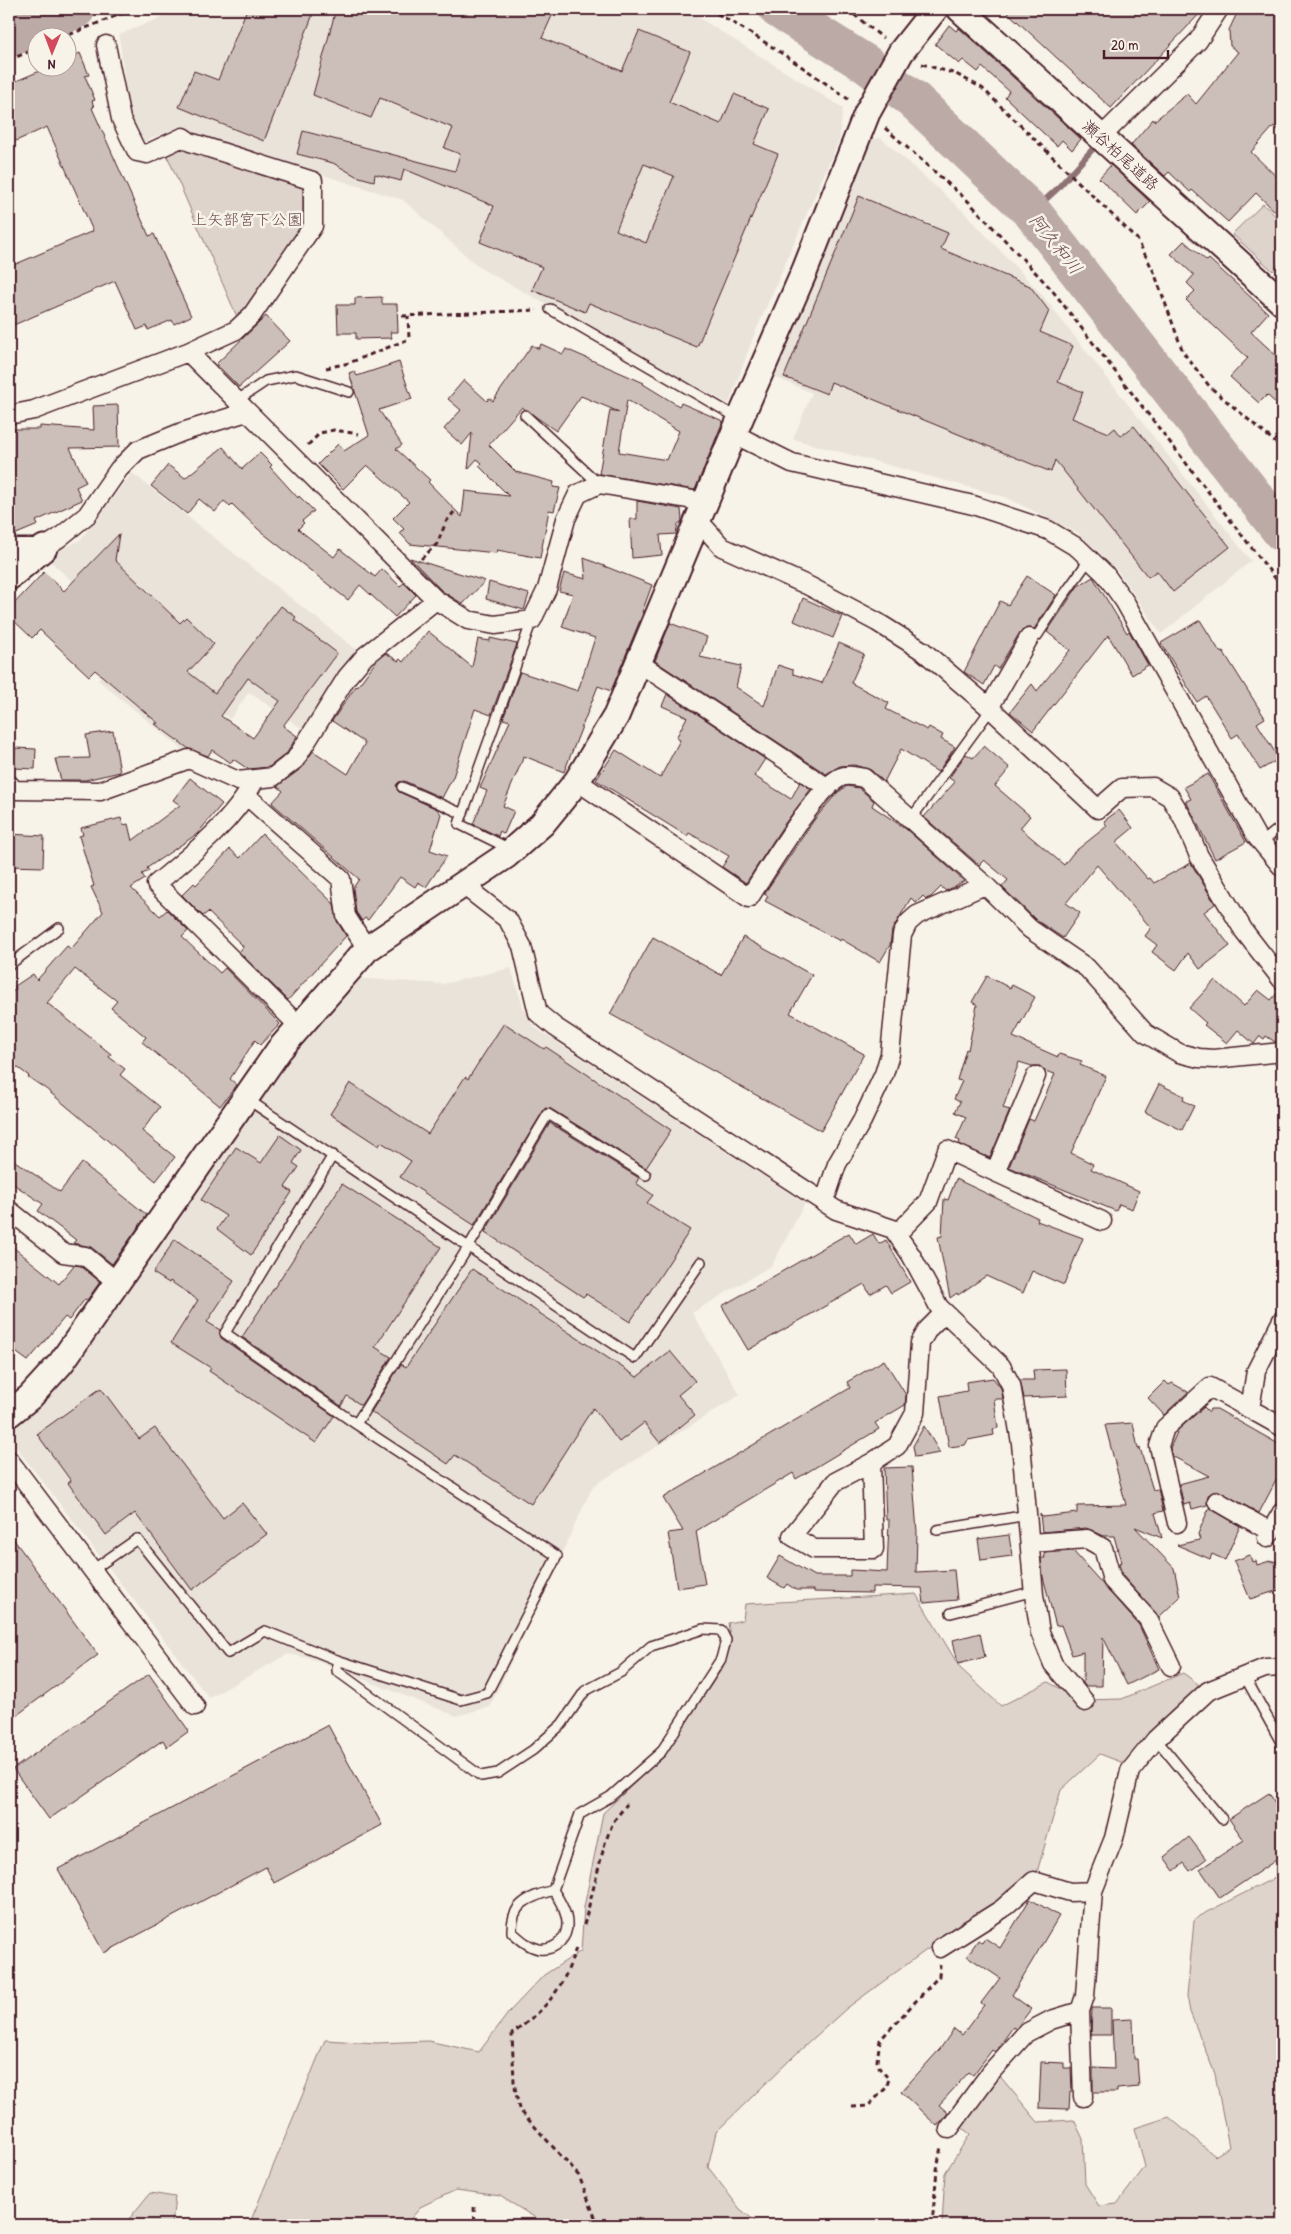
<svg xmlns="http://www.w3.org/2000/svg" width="1291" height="2234" viewBox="0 0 1291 2234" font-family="'Patrick Hand','Klee One',sans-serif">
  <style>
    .built { fill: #eae3da }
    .green { fill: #ded4cc; stroke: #947a7c }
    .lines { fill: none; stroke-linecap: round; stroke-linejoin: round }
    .stream { stroke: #8e7275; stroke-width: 6 }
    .river { stroke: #bcaaa7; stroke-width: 39 }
    .building { fill: #ccbfb9; stroke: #4a1f2b; fill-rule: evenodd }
    .lane-casing { stroke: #4a1f2b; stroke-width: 12 }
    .street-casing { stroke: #4a1f2b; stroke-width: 21 }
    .secondary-casing { stroke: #4a1f2b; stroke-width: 29 }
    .path { stroke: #4a1f2b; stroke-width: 3; stroke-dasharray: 5 4; stroke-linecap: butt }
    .lane { stroke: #f7f3e8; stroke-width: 9 }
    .street { stroke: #f7f3e8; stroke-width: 18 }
    .secondary { stroke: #f7f3e8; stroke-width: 25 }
    .labels { text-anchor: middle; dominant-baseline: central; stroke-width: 5; stroke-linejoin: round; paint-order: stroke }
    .street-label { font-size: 16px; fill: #4a1f2b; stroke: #f7f3e8 }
    .park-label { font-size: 16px; fill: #6f4c53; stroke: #f7f3e8 }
    .water-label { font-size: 18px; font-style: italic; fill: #6c4950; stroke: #f7f3e8 }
  </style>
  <rect width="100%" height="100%" fill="#f7f3e8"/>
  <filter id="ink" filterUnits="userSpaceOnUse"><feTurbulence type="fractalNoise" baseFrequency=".02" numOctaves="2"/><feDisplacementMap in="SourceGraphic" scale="10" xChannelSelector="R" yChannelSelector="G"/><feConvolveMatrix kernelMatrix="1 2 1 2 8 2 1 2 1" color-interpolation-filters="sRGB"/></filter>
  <g filter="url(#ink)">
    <path class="built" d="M181 9H685L843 108 839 140 752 340 729 404 480 268 403 200 191 134 182 125 144 142 129 113 119 35Z
      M881 138 963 211 1042 295 1251 561 1161 634 1119 572 1078 533 1005 497 793 439 812 393 770 375 872 139Z
      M132 473 357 650 307 732 249 692 230 719 216 709 187 753 98 680 133 638 48 559 57 552 80 540Z
      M511 968 523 1007 534 1027 805 1203 772 1265 692 1313 740 1395 593 1486 490 1707 456 1716 312 1659 288 1654 209 1698 9 1438V1431L50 1393 81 1353 326 1009 353 978 443 984Z"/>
    <path class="green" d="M184 147 303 186V224L238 319 166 153Z
      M1263 204 1282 222V261L1273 271 1232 234Z
      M916 1594 960 1668 1001 1706 1048 1682 1081 1700 1122 1699 1183 1673 1202 1687 1126 1764 1100 1754 1061 1790 1037 1872 998 1906 925 1951 847 2008 795 2055 716 2132 708 2167 740 2209 760 2225H547L500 2196 456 2190 422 2206 405 2225H249L325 2040 377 2043 428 2041 479 2052 509 2012 544 1975 581 1951 584 1907 603 1813 667 1752 723 1667 731 1644 728 1623 743 1620 745 1604Z
      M1282 1874V2225H942L945 2173 970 2134 957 2124 998 2074 1038 2122 1074 2120 1083 2139 1085 2184 1099 2206 1117 2204 1145 2167 1135 2128 1169 2117 1215 2156 1229 2147 1215 2074 1190 2012 1187 1996 1194 1921 1199 1916Z
      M150 2193 175 2197 172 2225H124Z"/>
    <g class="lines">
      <path class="stream" d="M1032 212 1057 189 1099 142"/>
      <path class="river" d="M778 9 866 64 914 100 1032 212 1282 532
        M9 38 76 9"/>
    </g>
    <path class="building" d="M247 9H315L264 141 179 107 194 71 218 80Z
      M336 9H555L542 38 622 71 639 31 690 52 669 102 721 124 734 94 769 109 754 144 778 154 697 347 589 303 585 312 532 290 542 267 480 242 494 206 404 169 401 181 375 174 374 181 356 176 333 163 297 154 303 131 455 171 460 154 444 148 453 128 380 98 371 118 313 95ZM644 164 674 176 646 243 616 230Z
      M1004 9H1204L1111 108Z
      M1239 9H1277L1282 13V133L1274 126 1251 152 1282 182V218L1256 193 1228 222 1192 190 1190 192 1169 172 1165 176 1131 145 1153 119 1154 121 1187 94 1196 104 1238 52 1230 46 1229 30Z
      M949 25 956 31 959 28 1081 139 1072 150 1062 140 1057 146 1005 97 1009 91 982 67 978 72 963 60 959 64 935 44Z
      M68 36 76 55 80 53 89 75 85 76 95 100 92 101 94 107 92 108 149 236 154 234 191 316 174 324 172 320 148 330 147 326 137 330 115 281 9 327V267L93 231 47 127 9 144V84L47 68H68Z
      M1111 165 1150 202 1137 215 1099 178Z
      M859 196 948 233 941 249 1030 286 1049 311 1040 332 1073 346 1058 382 1083 392 1072 418 1109 433 1115 428 1121 436 1134 426 1230 547 1173 592 1157 571 1148 577 1055 460 1051 472 831 382 827 394 784 377Z
      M1184 241 1207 261 1209 259 1268 313 1251 332 1282 361V409L1267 395 1259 403 1230 377 1248 358 1186 300 1195 291 1187 283 1194 275 1171 254Z
      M382 297V304H397L398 332H390L392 338 356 339V333H338L337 305H355V298Z
      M266 316 290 341 239 387 216 364Z
      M541 344 563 354 566 349 644 383 643 384 679 406 681 403 723 421 695 490 599 474 610 410 619 412 581 396 556 431 522 407 489 445 516 472 554 482 553 487 560 488 554 511 549 510 540 558 497 550 496 553 410 544 400 533 404 529 393 518 409 502 367 465 343 489 318 464 338 444 344 451 369 435 349 373 354 371 357 376 399 362 412 399 379 410 402 445 396 449 430 480 428 482 462 517 465 491 509 496 479 466 482 463 477 459 468 469 472 433 462 445 444 429 461 410 448 399 464 380 487 401 489 398 493 401 532 345 539 349ZM627 400 679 431 667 460 619 452Z
      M118 405 119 447 70 448 86 482 76 487 82 500 36 521 38 525 9 537V429H40V426L94 430 93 406Z
      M223 447 242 469 260 453 272 465 270 467 298 498 299 496 314 511 302 521 304 523 298 529 334 557 340 549 375 577 382 569 400 586 404 583 416 595 395 617 360 585 348 600 259 530 232 504 230 506 224 501 215 512 199 499 187 514 151 486 168 465 185 478Z
      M637 501 681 509 682 521 678 524 676 534 660 535 662 555 632 558 630 519H637Z
      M119 534 115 560 180 623 186 617 214 644 188 672 215 693 281 606 296 617 294 620 337 653 283 726 297 736 287 753 269 767 248 769 233 759 231 763 212 750 208 756 189 749 155 724 158 723 95 670 89 676 40 630 32 638 9 616V609L44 572 64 591ZM248 678 280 701 253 738 221 716Z
      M410 558 442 568 485 581 463 604 442 591Z
      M584 558 652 585 642 612 643 613 611 691 598 686 564 772 524 756 503 806 514 811 504 834 500 831 498 836 473 824 487 791 480 788 510 721 503 719 520 672 578 691 595 638 562 627 573 594 559 591 564 573 586 579Z
      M1027 576 1056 595 1034 629 1028 627 1020 632 998 669 994 666 984 685 964 672 1000 601 1008 605Z
      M1093 577 1127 633 1129 631 1148 665 1132 675 1108 635 1033 731 1010 712 1032 684 1037 691 1070 650 1047 632 1078 586Z
      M489 582 529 594 524 610 486 599Z
      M803 598 842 616 833 638 794 621Z
      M1200 620 1220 652 1223 651 1265 718 1257 723 1279 759 1260 770 1238 734 1232 738 1206 696 1197 702 1161 643Z
      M670 623 707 637 700 657 741 666 736 687 764 706 778 665 793 670V674L822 683 839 643 864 654 851 683 889 703 886 709 927 730 929 727 943 735 941 739 955 747 938 772 901 749 884 782 871 770 854 765 840 766 826 774 655 661Z
      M428 631 472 667 478 639 490 641V638L517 644 491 715 475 709 453 777 442 798 404 781 399 782 396 785 399 792 437 809 441 814 430 850 447 856 426 887 418 882 415 887 400 877 368 920 365 918 362 921 356 912 353 888 359 879 272 803 283 791 277 786 302 768 313 751 348 774 365 743 332 721 356 686 357 687 377 660 386 653 398 661 400 659 403 662Z
      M667 694 765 759 754 776 791 799 800 782 811 789 783 826 746 883 722 867 729 856 689 833 687 836 596 780 616 750 660 778 680 740 676 738 687 717 662 706Z
      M113 731 120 772 85 780H61L55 759 90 758 86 735Z
      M984 746 1010 768 995 786 1030 816 1020 828 1064 865 1073 853 1107 826 1104 821 1119 810 1133 828 1116 842 1148 879 1150 878 1154 883 1191 863 1215 904 1204 912 1230 946 1200 969 1188 953 1176 970 1152 952 1157 945 1145 936 1151 928 1097 865 1066 903 1080 913 1063 938 1036 920 1002 887 1008 880 984 860 979 865 924 817 955 782 949 778 966 754 973 758Z
      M15 748 36 749 35 769 14 768Z
      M1208 774 1246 842 1215 859 1186 801 1191 799 1184 787Z
      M190 778 222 804 197 834 147 868 149 871 142 874 145 879 131 888 160 916 167 910 188 931 182 937 220 973 225 968 280 1024 260 1045 255 1040 230 1079 237 1085 220 1106 142 1042 146 1037 111 1008 117 1001 75 969 47 1003 111 1054 109 1057 125 1069 120 1075 160 1107 142 1131 175 1157 156 1181 46 1089 28 1077 29 1076 9 1061V994L16 989 15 986 33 974 37 980 67 946 71 949 103 912 91 887 94 886 79 836 83 835 81 828 121 818 123 825 128 824 132 841 180 805 173 800Z
      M847 786 859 788 874 801 872 806 906 829 964 881 946 891 941 887 931 897 926 899 923 896 916 903 911 898 892 930 890 945 880 962 841 939 840 941 765 901 768 896 764 894 814 820 837 793Z
      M9 834 44 836 43 867 9 866Z
      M262 834 334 904 337 921 346 936 288 1000 239 952 243 947 242 945 208 912 203 916 182 895 194 883 196 885 230 849 240 858Z
      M653 937 721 975 743 937 812 975 790 1013 864 1054 821 1131 610 1014Z
      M987 976 1010 988 1012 985 1035 997 1013 1037 1058 1057 1059 1054 1082 1061 1080 1065 1106 1076 1071 1153 1093 1164 1091 1169 1139 1191 1132 1209 1119 1204 1116 1211 1009 1167 1029 1119 1034 1121 1055 1074 1045 1071 1040 1066H1032L1019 1062 1003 1108 1010 1110 990 1158 959 1144 960 1141 956 1139 966 1117 955 1112 960 1102 954 1099 962 1081 957 1080 966 1049 968 1050 977 1005 972 1002Z
      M1215 980 1244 1006 1258 990 1271 1000 1280 990H1282V1034L1275 1042 1266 1036 1264 1039 1260 1036 1254 1044 1238 1030 1227 1043 1204 1025 1206 1023 1189 1008Z
      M504 1023 544 1049 546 1047 671 1130 646 1168 551 1109 545 1108 474 1225 400 1177 411 1161 381 1142 379 1146 330 1114 350 1083 428 1134 465 1077 468 1079Z
      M1159 1084 1184 1096 1183 1100 1194 1106 1182 1130 1145 1112Z
      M550 1123 639 1178 636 1183 653 1195 647 1203 690 1230 630 1322 586 1294 583 1297 485 1232Z
      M280 1135 301 1150 293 1163 299 1167 285 1187 292 1192 251 1255 217 1229 226 1216 201 1200 236 1147 261 1163Z
      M9 1157 60 1192 82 1163 147 1215 112 1264 91 1247 73 1243 76 1240 38 1211 43 1204 9 1181Z
      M956 1179 1038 1218 1037 1221 1083 1238 1064 1285 1032 1271 1023 1293 986 1276 958 1295 957 1293 950 1298 938 1237 942 1236 944 1199 948 1200Z
      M342 1184 441 1247 375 1347 391 1357 361 1405 347 1396 341 1406 242 1337Z
      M849 1233 856 1244 873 1234 879 1244 886 1240 910 1282 891 1293 886 1285 870 1294 864 1284 748 1350 722 1306Z
      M175 1239 234 1281 207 1322 220 1330 221 1338 334 1416 316 1443 209 1371 211 1368 171 1343 198 1300 170 1281 169 1283 153 1273Z
      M9 1244 59 1284 74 1265 81 1266 100 1282 87 1300 85 1299 69 1320 65 1317 28 1361 9 1347Z
      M472 1269 637 1377 670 1351 695 1381 678 1395 695 1415 660 1443 644 1423 619 1442 593 1408 531 1504 455 1455 448 1464 371 1412 401 1364 406 1367Z
      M884 1360 906 1395 905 1405 875 1423 879 1429 796 1479 793 1473 696 1531 705 1584 677 1588 668 1533 683 1531 663 1498 850 1388 847 1382Z
      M1066 1369 1067 1396 1024 1398 1020 1380H1034L1033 1370Z
      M993 1378 1001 1388 1003 1399H994L998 1428 993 1429 994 1435 968 1440 965 1445 949 1447 940 1396 967 1391 966 1382Z
      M1165 1381 1169 1385 1172 1383 1188 1392 1164 1415 1148 1398Z
      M101 1388 139 1439 155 1428 223 1518 242 1503 267 1534 192 1590 135 1513 106 1535 68 1483 71 1481 37 1434Z
      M1204 1407 1209 1412 1210 1409H1217L1282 1446V1469L1259 1513 1217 1490 1208 1495 1207 1505 1192 1509 1190 1503 1184 1505 1179 1484 1209 1476 1172 1456 1170 1448 1178 1430Z
      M1133 1423 1138 1449 1140 1448 1153 1490 1158 1489 1163 1511 1155 1513 1162 1538 1135 1527 1174 1568 1180 1597 1159 1617 1122 1575 1119 1564 1121 1562 1114 1536H1104L1086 1528 1042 1532 1040 1514 1042 1517 1077 1513V1506L1126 1505 1105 1425Z
      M924 1426 940 1453 915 1457 913 1446Z
      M912 1467 917 1532 916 1572 954 1570 957 1600 924 1603 922 1588 872 1587V1593L814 1592V1590H796L787 1584 784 1588 767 1578 780 1556 814 1576H850V1570L887 1572 889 1520H886L884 1468Z
      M1209 1508 1240 1526 1225 1560 1212 1554 1210 1559 1177 1545 1200 1540 1198 1534Z
      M9 1533 98 1655 9 1721Z
      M1009 1535 1012 1556 981 1560 978 1539Z
      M1073 1551 1139 1625 1159 1669 1127 1685 1103 1637 1102 1686H1085L1083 1683V1652L1072 1655 1061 1625 1056 1626 1043 1577 1041 1558H1045L1044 1553Z
      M1250 1555 1252 1562 1256 1561 1257 1565 1273 1560V1562L1278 1561 1282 1573V1589L1250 1599 1234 1561Z
      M980 1633 985 1657 958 1664 953 1640Z
      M149 1674 189 1731 167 1747 163 1740 49 1819 13 1769Z
      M328 1725 382 1825 274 1883 266 1867 104 1953 58 1869Z
      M1269 1793 1282 1814V1856L1220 1898 1200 1869 1244 1840 1229 1819Z
      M1189 1837 1206 1859 1190 1871 1184 1863 1174 1871 1164 1857Z
      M1030 1899 1059 1916 1012 1995 1031 2009 1016 2029 1013 2027 995 2052 992 2050 973 2075 969 2072 939 2105 948 2113 937 2126 901 2092 940 2049 954 2029 962 2035 984 2005 981 2003 1000 1978 967 1956 978 1940 982 1943 985 1938 1000 1948Z
      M1092 2008H1111V2035H1091Z
      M1133 2019 1134 2059H1137L1139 2087 1117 2089V2092H1093V2068L1114 2069 1112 2020Z
      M1041 2062 1064 2063V2068H1071L1072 2092H1070L1069 2109 1039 2108Z"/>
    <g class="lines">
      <g class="lane-casing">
        <path id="lane" d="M550 309 738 418
          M236 401 266 381 296 375 349 392
          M525 415 599 484
          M1029 638 1032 635 1037 636 1061 599 1089 560
          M402 787 463 814
          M911 819 991 709
          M1261 843 1282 826
          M510 849 459 824 532 620
          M9 965 59 928
          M247 1099 635 1358 701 1262
          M356 1424 469 1246 548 1114 646 1175
          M937 1530 1028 1515
          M91 1571 137 1539 228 1653 265 1631 337 1660 461 1700 487 1693 557 1556 356 1424 225 1333 333 1155
          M951 1613 1034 1591
          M337 1660V1671L481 1776 498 1773 533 1750 562 1724 585 1691 621 1672 651 1646 703 1629 721 1630 726 1640 721 1659 661 1752 610 1797 580 1814 553 1890C563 1905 575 1926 560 1942 554 1948 547 1950 539 1949 528 1947 520 1939 512 1932 511 1903 528 1898 553 1890
          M1244 1675 1282 1744
          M1156 1739 1222 1819"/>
      </g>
      <g class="street-casing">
        <path id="street" d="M1101 137 1198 41 1219 9
          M188 352 436 600 468 620 495 625 532 620 547 589 566 519 578 494 599 484 705 502
          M9 415 34 410 76 394 188 352 236 330 252 315 313 226V181L190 142 183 137 147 154 137 152 121 119 106 45
          M734 434 792 463 973 505 1048 530 1078 548 1105 574 1125 602 1256 836 1282 867
          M696 523 706 529 722 547 809 586 877 622 923 651 991 709 1098 809 1122 788 1153 787 1170 797 1183 818 1199 856 1244 931 1282 980
          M9 548H44L59 538 87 515 119 469 138 450 182 432 247 412
          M639 663 828 788
          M989 708 1029 638
          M255 780C234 821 191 855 156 884L299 1026
          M577 781 749 898C767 871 815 789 841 777 848 774 857 777 864 778L985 885 1030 929 1087 968 1145 1033 1179 1053 1199 1058 1214 1059 1282 1052
          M9 784 14 790 100 791 189 759 238 781 273 777 295 760 347 677 365 656 436 600
          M247 796 341 879 346 916 367 949
          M463 885 508 920 522 946 538 1013 555 1027 836 1210 893 1229 911 1255 939 1307 1001 1366 1011 1385 1021 1443 1034 1595 1040 1632 1053 1664 1085 1702
          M995 1172 1036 1076
          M824 1203 837 1164 862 1121 884 1074 890 1054 902 935 908 923 917 915 985 885
          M9 1210 63 1253 85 1256 117 1282
          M897 1234 928 1202 947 1150 1102 1221
          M1282 1320 1256 1371 1250 1409 1282 1427
          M9 1460 195 1706
          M871 1463 874 1549H814L792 1536 835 1482 871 1463 897 1446 915 1413 920 1343 928 1329 944 1313
          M1217 1501 1271 1532
          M1177 1523 1159 1446 1165 1428 1210 1387 1250 1409
          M1267 1538 1282 1512
          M1031 1543 1087 1539 1103 1548 1112 1580 1148 1619 1171 1666
          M940 1948 1002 1909 1034 1881 1070 1892 1093 1891
          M1080 2011 1083 2097
          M949 2129 991 2072 1026 2033 1051 2020 1080 2011 1085 1996 1093 1891 1114 1838 1130 1771 1156 1739 1208 1691 1265 1668 1282 1667"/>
      </g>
      <g class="secondary-casing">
        <path id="secondary" d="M960 9 1282 302
          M9 577 44 548
          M9 1414 30 1397 61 1363 279 1050 367 949 507 855 542 824 577 781 616 716 740 419 805 270 867 113 901 52 935 9"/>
      </g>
      <path class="path" d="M709 9C758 36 803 67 848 99
        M847 9 883 38
        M9 14 21 9
        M61 38 133 9
        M9 60 38 48
        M922 64 956 74 982 88 1137 239 1154 272 1183 352 1210 387 1282 448
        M885 128 969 202 1052 290 1282 587
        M402 316 537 310
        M326 368 349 363 409 339 408 316
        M308 445 320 433 334 430 359 434
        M421 559 437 544 446 522 454 512
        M584 1925 605 1843 613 1822 627 1804
        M576 1948C562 1991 548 2007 512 2034L514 2082 519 2109 579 2176 598 2225
        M852 2107 868 2106 886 2088 889 2079 880 2069 877 2061 880 2040 939 1976 940 1965
        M474 2207 475 2225
        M932 2225 937 2170 941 2146"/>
      <use href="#lane" class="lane"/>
      <use href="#street" class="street"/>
      <use href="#secondary" class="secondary"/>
    </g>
  </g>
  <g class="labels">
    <g class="street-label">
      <text transform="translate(1121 155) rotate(42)">瀬谷柏尾道路</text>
    </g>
    <g class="park-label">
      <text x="247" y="219">上矢部宮下公園</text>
    </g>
    <g class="water-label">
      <text transform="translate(1056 244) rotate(51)">阿久和川</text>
    </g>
  </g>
  <rect width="1291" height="2234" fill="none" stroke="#f7f3e8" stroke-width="30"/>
  <rect x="15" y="15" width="1261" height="2204" fill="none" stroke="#4a1f2b" stroke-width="2" filter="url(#ink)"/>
  <g transform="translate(52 52) rotate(181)"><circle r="24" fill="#f7f3e8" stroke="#b29e9c"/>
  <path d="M0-4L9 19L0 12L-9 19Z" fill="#d1495b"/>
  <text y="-8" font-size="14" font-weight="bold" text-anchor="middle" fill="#4a1f2b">N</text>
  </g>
  <path d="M1104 50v8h64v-8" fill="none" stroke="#4a1f2b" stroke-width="2.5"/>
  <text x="1111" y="50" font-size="15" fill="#4a1f2b" stroke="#f7f3e8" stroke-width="4" paint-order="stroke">20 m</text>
</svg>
